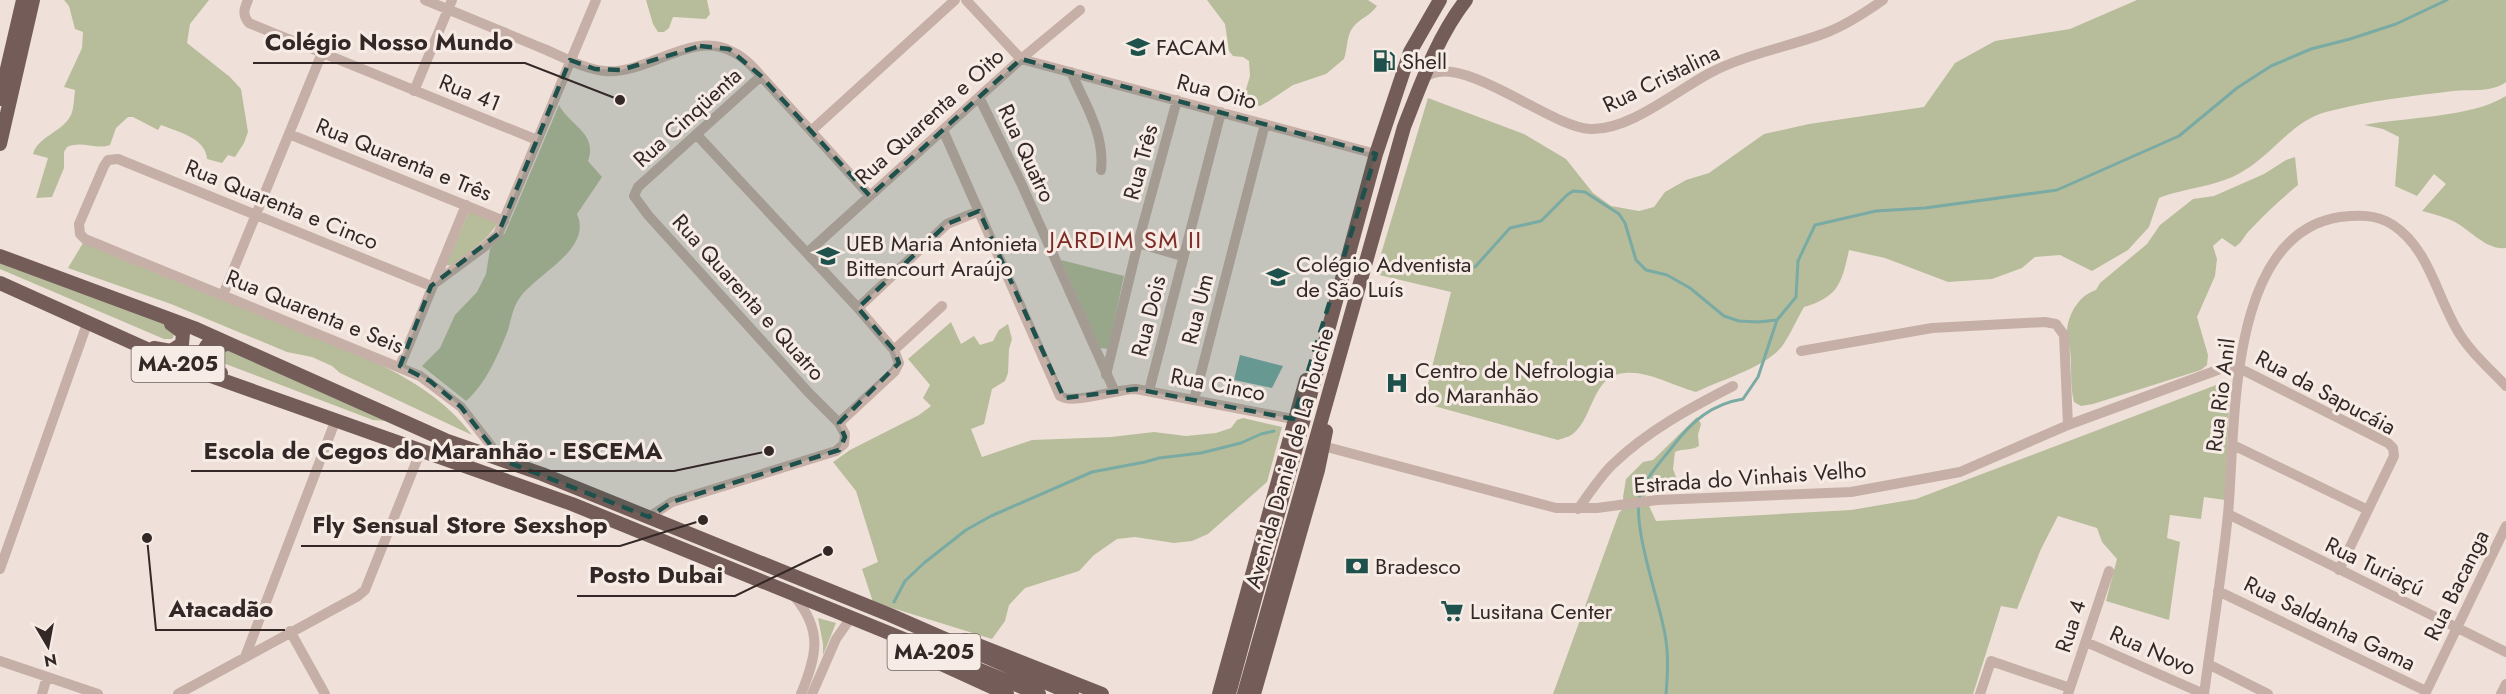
<svg xmlns="http://www.w3.org/2000/svg" width="2506" height="694" viewBox="0 0 2506 694" font-family="Jost,sans-serif">
  <style>
    .green { fill: #b7bd9a }
    .water { fill: #7aaaa4 }
    .lines { fill: none; stroke-linecap: round; stroke-linejoin: round }
    .stream { stroke: #7aaaa4; stroke-width: 3 }
    .minor { stroke: #c6afa6; stroke-width: 10 }
    .major { stroke: #745d58; stroke-width: 14 }
    .marked { fill: #1f514c; fill-opacity: 0.2; stroke: #1f514c; stroke-width: 4.5; stroke-dasharray: 12 8; stroke-linejoin: round }
    .labels { text-anchor: middle; dominant-baseline: central; stroke-width: 6; stroke-linejoin: round; paint-order: stroke }
    .shield { fill: #f7ece5; stroke: #6e635f; stroke-width: 1.5 }
    .shield-label { font-size: 21px; font-weight: bold; fill: #332826 }
    .poi-label { font-size: 22px; fill: #332826; stroke: #f7ece5; text-anchor: start }
    .street-label { font-size: 22px; fill: #332826; stroke: #f7ece5 }
    .neighbourhood-label { font-size: 24px; letter-spacing: 1.5px; fill: #7c2c25; stroke: #f7ece5 }
    .leader { fill: none; stroke: #332826; stroke-width: 2 }
    .callout-dot { fill: #332826; stroke: #f7ece5; stroke-width: 2 }
    .callout-label { font-size: 24px; text-anchor: middle; font-weight: bold; fill: #332826; stroke: #f7ece5; stroke-width: 6; stroke-linejoin: round; paint-order: stroke }
  </style>
  <rect width="100%" height="100%" fill="#efe1d9"/>
  <path class="green" d="M64 0H209L190 24 187 43 230 77 241 89 248 132 244 143 235 157 228 155 222 163 207 159C206 138 178 132 161 125L158 130 133 117H128L116 128 110 145C95 150 82 140 67 147L64 152V168L52 197 36 198 48 158 33 154C38 136 63 132 71 115 74 108 74 98 75 90L64 87 82 48 83 32 75 29 69 6Z
    M646 0H707L710 14 706 19 673 17 669 28 664 32H658L653 24Z
    M1207 0H1368L1377 6C1371 15 1361 18 1354 26 1346 35 1348 47 1344 59L1326 74 1293 85 1269 101 1260 106 1245 103 1244 96 1250 76 1249 61 1243 57 1233 56 1229 51 1225 24Z
    M2137 0H2506V82C2491 93 2471 89 2453 91 2412 96 2367 101 2326 112 2293 121 2274 152 2245 170 2219 187 2187 187 2159 198L2149 227 2128 250 2092 271 2060 255 2035 257 2022 268 1992 279 1948 282 1885 258 1849 250C1842 282 1839 297 1804 307 1797 319 1791 333 1783 345 1767 367 1720 380 1696 392 1673 386 1649 371 1625 373 1592 375 1594 416 1574 433 1570 437 1563 438 1558 440L1423 403 1451 292 1375 274 1428 98 1524 134 1566 159 1593 193 1611 206 1639 211 1654 207 1665 192 1686 180 1709 173 1764 134 1809 124 1924 107 1955 63 1995 41 2070 29Z
    M2506 96V248C2488 251 2471 231 2455 222 2445 217 2433 214 2422 211L2446 184 2434 174 2417 196 2395 186 2399 137 2383 129 2364 125C2405 117 2471 118 2506 96Z
    M559 105C570 126 598 133 588 161L602 177 577 214C593 250 535 274 519 299 513 307 511 320 508 330 499 353 486 384 466 401L422 366 440 348 455 315 477 292 486 274 490 249 505 233Z
    M2295 157 2298 185C2281 199 2265 214 2251 229 2244 235 2243 242 2235 247L2222 238 2213 246 2217 259 2215 276 2197 317 2208 355 2207 365 2201 370 2093 404 2081 406 2074 402C2069 382 2073 363 2069 344 2069 339 2066 334 2067 330 2069 312 2080 295 2096 290L2100 283 2147 244 2160 225 2193 199 2214 196 2264 174 2286 160Z
    M469 211 498 222C489 239 467 254 452 266L446 265Z
    M83 243C144 268 204 293 265 317 335 346 426 372 472 435L340 373 332 366 312 357 287 352 171 304 68 268Z
    M0 260 170 325 174 336 172 339H164L0 269Z
    M1061 260 1124 276 1108 349 1100 348Z
    M951 322 961 344 974 336 980 345 993 341 999 330 1008 324 1012 339 1009 349 1008 373 1005 381 992 389 984 424 971 429 982 457 1032 440 1111 437 1154 432 1186 436 1216 433 1231 428 1237 420 1243 418 1282 427 1267 482 1208 534 1192 541 1174 543 1135 537 1117 539 1094 555 1079 571 1025 588 1009 605 1005 621 992 639 873 602 862 569 878 562 856 491 833 462 850 450 919 415 931 406 923 398 930 385 908 359Z
    M222 348 387 421 373 420 210 358 212 349Z
    M2224 382 2230 386 2225 500 2204 497 2201 519 2170 515 2167 538 2180 542 2169 620 2106 601 2117 559 2102 542 2097 528 2058 516 2041 549 2017 609 2001 606 1973 694H1553L1619 513 1624 507 1623 497 1626 479 1643 462 1653 460 1697 417 1701 424 1698 435 1699 446C1691 451 1683 448 1675 452L1673 469 1677 480 1672 482 1654 483 1645 497 1656 521 1851 510 1916 499Z
    M818 618 836 623 823 655V644Z"/>
  <path class="water" d="M1240 355 1283 366 1272 388 1234 380Z"/>
  <g class="lines">
    <path class="stream" d="M1475 267 1510 228 1541 221 1567 195 1573 191 1585 192 1619 214 1625 223 1636 260 1646 270 1667 275 1690 288 1724 316 1739 321 1758 322 1777 320
      M894 602 905 581 924 563 966 530 991 516 1092 472 1145 462 1159 458 1201 453 1241 443 1261 434 1274 431
      M1666 694C1668 671 1669 649 1663 625 1657 595 1630 519 1641 491 1646 477 1664 458 1673 446 1692 421 1712 404 1743 399L1758 377 1777 320 1796 297 1798 261 1815 225 1876 211 1925 208 2057 190 2179 136 2237 88 2271 66 2311 49 2350 39 2396 24 2447 0"/>
    <path class="minor" d="M248 0C244 9 242 15 249 23L537 140
      M425 0C465 16 505 33 544 49 563 57 584 69 605 71 648 75 692 29 733 52 744 57 753 67 761 76L870 196
      M966 0 1021 59 1376 154
      M1071 72C1085 104 1105 134 1101 170
      M1423 79C1457 47 1548 127 1590 129 1628 131 1675 92 1708 74 1745 54 1789 47 1828 32 1848 24 1866 12 1883 0
      M414 91 452 0
      M979 97 1021 183 1114 390
      M943 130 1060 396C1073 405 1117 389 1136 389L1293 419
      M811 131 955 0
      M289 134 504 221
      M697 135 858 308 894 350 899 363 895 371 839 423
      M1138 243 1182 256
      M807 253 1021 59 1080 10
      M431 286 118 159 108 160 104 166 79 224 80 234 85 239 420 376 461 407 502 460
      M431 286 484 247 498 234 596 0
      M223 295 322 53
      M858 308 947 224 979 211
      M894 350 942 306
      M1801 351 1932 328 2045 322 2056 324 2064 335 2068 425
      M400 366 466 205
      M1106 375 1138 243 1177 100
      M1149 391 1221 112
      M1194 400 1265 124
      M2233 445 2368 510
      M1323 446 1556 508H1597L1657 500 1851 492 1960 472 2068 425 2223 368H2239L2388 443 2393 448 2394 456 2339 570
      M1578 509C1589 494 1599 478 1612 465 1647 431 1690 408 1733 386
      M2228 514 2506 652
      M649 517 672 502 836 451 844 444 845 434 839 423 809 393 648 215 634 196 638 187 761 76
      M0 569 88 321
      M2218 591 2426 691
      M794 596C823 630 817 655 801 694
      M290 631 325 694
      M2086 642 2204 694
      M245 657 336 419
      M0 661 98 694
      M2208 664 2268 694
      M42 694 47 677
      M178 694 358 596 365 590 421 450
      M812 694 836 639 850 619
      M1980 694 1991 661 2070 688
      M2068 694 2109 571
      M2204 694C2212 634 2222 574 2228 514 2236 429 2226 234 2340 217 2358 215 2377 214 2393 225 2428 248 2436 293 2456 328 2468 350 2489 368 2506 386
      M2425 694 2506 526
      M2501 694 2506 684"/>
    <path class="major" d="M0 99 23 0
      M0 144 33 0
      M0 256 194 328 445 440 542 474 890 615 1072 694
      M0 283 191 369 572 504 1039 694
      M154 348 171 351 182 344 183 333 171 324
      M221 373 207 365 201 355 207 345 214 343 224 345
      M965 640 1102 694
      M930 659 1007 694
      M1219 694 1306 380
      M1229 694 1376 154 1410 52 1440 0
      M1244 694 1404 127C1421 84 1437 37 1466 0
      M1254 694 1318 470 1326 431"/>
  </g>
  <path class="marked" d="M700 46 729 49 761 76 870 196 1021 59 1376 154 1293 419 1136 389 1064 398 979 211 947 224 858 308 894 350 899 363 839 423 845 437 839 450 672 502 649 517 502 460 461 407 430 381 400 366 431 286 498 234 570 60 595 69 621 70Z"/>
  <defs>
    <g id="university-bare" transform="scale(1.8)"><path d="M0-5L7-2L0 1L-7-2ZM-4 1L0 2.5L4 1V4Q0 6-4 4Z" fill="#1f514c" stroke="#f7ece5" stroke-width="2.5" paint-order="stroke"/></g>
    <g id="fuel-bare" transform="scale(1.8)"><path d="M-5.5-6h7V0h2V4h1.3V-2.5L3-4.5l.8-.8L6-3V5H2.5V1h-1V6h-7ZM-4.2-4.7v3.2H.2V-4.7Z" fill="#1f514c" stroke="#f7ece5" stroke-width="2.5" paint-order="stroke"/></g>
    <g id="school-bare" transform="scale(1.8)"><path d="M0-5L7-2L0 1L-7-2ZM-4 1L0 2.5L4 1V4Q0 6-4 4Z" fill="#1f514c" stroke="#f7ece5" stroke-width="2.5" paint-order="stroke"/></g>
    <g id="hospital-bare" transform="scale(1.8)"><path d="M-5-5h3v3.5h4V-5h3V5h-3V1.5h-4V5h-3Z" fill="#1f514c" stroke="#f7ece5" stroke-width="2.5" paint-order="stroke"/></g>
    <g id="bank-bare" transform="scale(1.8)"><path d="M-6-4H6V4H-6ZM0-2.3a2.3 2.3 0 1 0 0 4.6a2.3 2.3 0 1 0 0-4.6Z" fill="#1f514c" stroke="#f7ece5" stroke-width="2.5" paint-order="stroke"/></g>
    <g id="supermarket-bare" transform="scale(1.8)"><path d="M-6-5.5h2.5l.6 2H6L4.5 2H-2.5L-4.4-4H-6ZM-1.5 3.2a1.3 1.3 0 1 0 .1 0ZM3 3.2a1.3 1.3 0 1 0 .1 0Z" fill="#1f514c" stroke="#f7ece5" stroke-width="2.5" paint-order="stroke"/></g>
  </defs>
  <g fill-rule="evenodd">
    <use href="#university-bare" x="1138" y="47"/>
    <use href="#fuel-bare" x="1384" y="61"/>
    <use href="#school-bare" x="828" y="256"/>
    <use href="#school-bare" x="1278" y="277"/>
    <use href="#hospital-bare" x="1397" y="383"/>
    <use href="#bank-bare" x="1357" y="566"/>
    <use href="#supermarket-bare" x="1452" y="611"/>
  </g>
  <g class="labels">
    <g class="shield">
      <rect x="131.5" y="346" width="93" height="36" rx="4.5"/>
      <rect x="887.5" y="634" width="93" height="36" rx="4.5"/>
    </g>
    <g class="shield-label">
      <text x="178" y="364">MA-205</text>
      <text x="934" y="652">MA-205</text>
    </g>
    <g class="poi-label">
      <text x="1156" y="47">FACAM</text>
      <text x="1402" y="61">Shell</text>
      <text x="846" y="243">UEB Maria Antonieta<tspan x="846" dy="25">Bittencourt Araújo</tspan></text>
      <text x="1296" y="264">Colégio Adventista<tspan x="1296" dy="25">de São Luís</tspan></text>
      <text x="1415" y="370">Centro de Nefrologia<tspan x="1415" dy="25">do Maranhão</tspan></text>
      <text x="1375" y="566">Bradesco</text>
      <text x="1470" y="611">Lusitana Center</text>
    </g>
    <g class="street-label">
      <text transform="translate(1661 78) rotate(-26)">Rua Cristalina</text>
      <text transform="translate(1217 91) rotate(15)">Rua Oito</text>
      <text transform="translate(470 92) rotate(22)">Rua 41</text>
      <text transform="translate(929 116) rotate(-42)">Rua Quarenta e Oito</text>
      <text transform="translate(687 117) rotate(-42)">Rua Cinqüenta</text>
      <text transform="translate(1027 153) rotate(65)">Rua Quatro</text>
      <text transform="translate(404 159) rotate(22)">Rua Quarenta e Três</text>
      <text transform="translate(1140 162) rotate(-75)">Rua Três</text>
      <text transform="translate(282 204) rotate(22)">Rua Quarenta e Cinco</text>
      <text transform="translate(749 297) rotate(48)">Rua Quarenta e Quatro</text>
      <text transform="translate(1197 309) rotate(-76)">Rua Um</text>
      <text transform="translate(315 311) rotate(22)">Rua Quarenta e Seis</text>
      <text transform="translate(1148 316) rotate(-76)">Rua Dois</text>
      <text transform="translate(1218 384) rotate(11)">Rua Cinco</text>
      <text transform="translate(2326 392) rotate(28)">Rua da Sapucáia</text>
      <text transform="translate(2220 395) rotate(-83)">Rua Rio Anil</text>
      <text transform="translate(1289 458) rotate(-74)">Avenida Daniel de La Touche</text>
      <text transform="translate(1750 477) rotate(-4)">Estrada do Vinhais Velho</text>
      <text transform="translate(2375 566) rotate(26)">Rua Turiaçú</text>
      <text transform="translate(2456 585) rotate(-64)">Rua Bacanga</text>
      <text transform="translate(2330 623) rotate(26)">Rua Saldanha Gama</text>
      <text transform="translate(2070 626) rotate(-72)">Rua 4</text>
      <text transform="translate(2153 650) rotate(24)">Rua Novo</text>
    </g>
    <g class="neighbourhood-label">
      <text x="1126" y="239">JARDIM SM II</text>
    </g>
  </g>
  <path class="leader" d="M620 100L525 63H253M769 451L674 471H191M703 520L620 546H301M828 551L735 596H577M147 538L156 630H285"/>
  <g class="callout-dot">
    <circle cx="620" cy="100" r="6"/>
    <circle cx="769" cy="451" r="6"/>
    <circle cx="703" cy="520" r="6"/>
    <circle cx="828" cy="551" r="6"/>
    <circle cx="147" cy="538" r="6"/>
  </g>
  <g class="callout-label">
    <text x="389" y="50">Colégio Nosso Mundo</text>
    <text x="433" y="459">Escola de Cegos do Maranhão - ESCEMA</text>
    <text x="460" y="533">Fly Sensual Store Sexshop</text>
    <text x="656" y="583">Posto Dubai</text>
    <text x="221" y="617">Atacadão</text>
  </g>
  <g transform="translate(48 646) rotate(170)" stroke="#f7ece5" stroke-width="4.5" paint-order="stroke">
  <path d="M0-4.5L10 22L0 15L-10 22Z" fill="#332826"/>
  <text y="-9" font-size="16" font-weight="bold" text-anchor="middle" fill="#332826">N</text>
  </g>
</svg>
